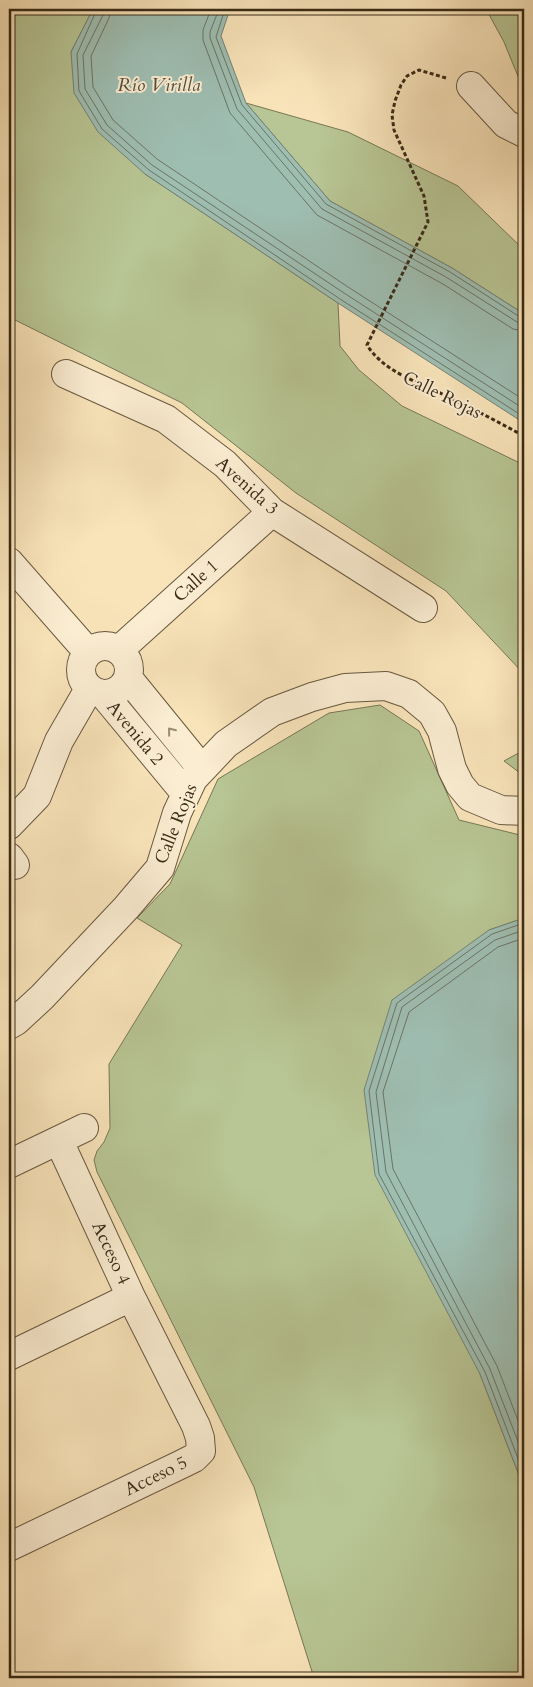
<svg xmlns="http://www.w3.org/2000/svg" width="533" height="1687" viewBox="0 0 533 1687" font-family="Cardo,serif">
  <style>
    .green { fill: #b8c594; stroke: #787856 }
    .water { fill: #9ebeb2; stroke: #758374 }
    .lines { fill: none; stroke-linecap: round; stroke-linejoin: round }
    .shore { stroke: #6b7464; stroke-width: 1 }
    .minor-casing { stroke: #685840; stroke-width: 30 }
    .path { stroke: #382a17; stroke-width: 3; stroke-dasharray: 4 2.5; stroke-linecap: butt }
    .minor { stroke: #fbedd2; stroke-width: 28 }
    .oneway { stroke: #9a8c74 }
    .labels { text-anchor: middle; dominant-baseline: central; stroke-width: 4; stroke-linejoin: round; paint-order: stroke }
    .street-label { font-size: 18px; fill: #382a17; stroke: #fbedd2 }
    .water-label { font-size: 19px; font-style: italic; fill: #524f3e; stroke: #fbedd2 }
  </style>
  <rect width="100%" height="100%" fill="#f9e4ba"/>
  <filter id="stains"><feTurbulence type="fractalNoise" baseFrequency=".004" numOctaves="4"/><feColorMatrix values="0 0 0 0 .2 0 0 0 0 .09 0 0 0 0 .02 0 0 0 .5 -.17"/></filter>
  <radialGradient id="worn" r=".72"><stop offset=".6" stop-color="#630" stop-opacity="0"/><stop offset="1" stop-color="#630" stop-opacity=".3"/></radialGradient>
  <path class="green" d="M9 9H93L71 52 145 174 338 303 340 346 359 370 402 406 524 465V674L446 591 296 493 182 403 9 317Z
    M486 9H524V91L504 42Z
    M246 103 348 132 458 186 524 250V314L452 268 330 201Z
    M380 705 419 731 459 820 524 836V918L489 930 480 1374 524 1488V1678H314L254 1487 97 1172 94 1160 97 1151 104 1142 110 1128 109 1064 182 945 137 918 170 884 218 779 329 713Z
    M524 750V776L504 761Z"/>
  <path class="water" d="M93 9H230L221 36 246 103 330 201 452 268 524 314V423L338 303 145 174 98 132 74 93 71 52Z
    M524 918V1488L480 1374 375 1175 364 1090 392 1000 489 930Z"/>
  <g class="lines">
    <path class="shore" d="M97 9 77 54 79 91 102 129 149 170 340 299 524 417
      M104 9 103 15 83 55 85 89 107 125 152 165 344 293 524 409
      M111 9 109 18 91 56 93 87 113 120 157 159 348 287 524 400
      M211 9 203 30V40L230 113 317 215 443 284 513 329 524 331
      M219 9 210 32V38L237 109 322 209 446 277 517 322 524 324
      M225 9 216 37 242 105 326 204 450 272 520 317 524 318
      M524 923 492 934 397 1003 369 1091 379 1174 485 1372 524 1474
      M524 930 495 940 402 1007 376 1092 386 1172 490 1369 524 1457
      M524 938 498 947 409 1012 383 1092 393 1169 497 1366 524 1436"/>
    <g class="minor-casing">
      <path id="minor" d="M471 86 506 124 524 133
        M66 374 166 419 225 464 272 512 423 608
        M9 562 88 652
        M81 670a24 24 0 1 1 48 0a24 24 0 1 1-48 0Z
        M119 650 272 512
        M128 678 202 769
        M104 695 186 794
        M9 825 37 796 59 741 89 689
        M9 857 15 865
        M9 1025 16 1021 42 997 126 908 160 868 177 813 193 779 226 744 272 712 312 697 345 688 386 686 409 694 432 713 442 731 452 769 460 785 470 797 501 810 524 811
        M9 1164 84 1128
        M9 1356 131 1297 59 1141
        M9 1547 182 1464 194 1458 201 1451 200 1438 196 1426 131 1297"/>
    </g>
    <path class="path" d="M446 78 419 70 407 76 401 85 395 101 392 115 394 130 424 196 428 222 367 345C385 373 417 381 446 396 472 408 498 422 524 436"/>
    <use href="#minor" class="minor"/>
  </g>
  <defs><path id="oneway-chevron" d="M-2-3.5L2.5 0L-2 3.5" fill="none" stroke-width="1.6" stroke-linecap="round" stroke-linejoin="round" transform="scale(1.25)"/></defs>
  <use class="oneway" href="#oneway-chevron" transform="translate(171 731) rotate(-129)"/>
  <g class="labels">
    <g class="street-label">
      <text transform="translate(442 395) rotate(26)">Calle Rojas</text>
      <text transform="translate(247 486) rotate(42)">Avenida 3</text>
      <text transform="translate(196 581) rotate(-42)">Calle 1</text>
      <text transform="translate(135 733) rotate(50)">Avenida 2</text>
      <text transform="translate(176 824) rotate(-68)">Calle Rojas</text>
      <text transform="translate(111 1253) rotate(65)">Acceso 4</text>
      <text transform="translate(156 1476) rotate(-26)">Acceso 5</text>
    </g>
    <g class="water-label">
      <text x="159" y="85">Río Virilla</text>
    </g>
  </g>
  <rect width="533" height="1687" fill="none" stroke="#f9e4ba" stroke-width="30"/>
  <rect x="10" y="10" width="513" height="1667" fill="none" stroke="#382a17" stroke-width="2.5"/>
  <rect x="15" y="15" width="503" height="1657" fill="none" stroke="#382a17"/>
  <rect width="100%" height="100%" filter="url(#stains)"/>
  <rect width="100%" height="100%" fill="url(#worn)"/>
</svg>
